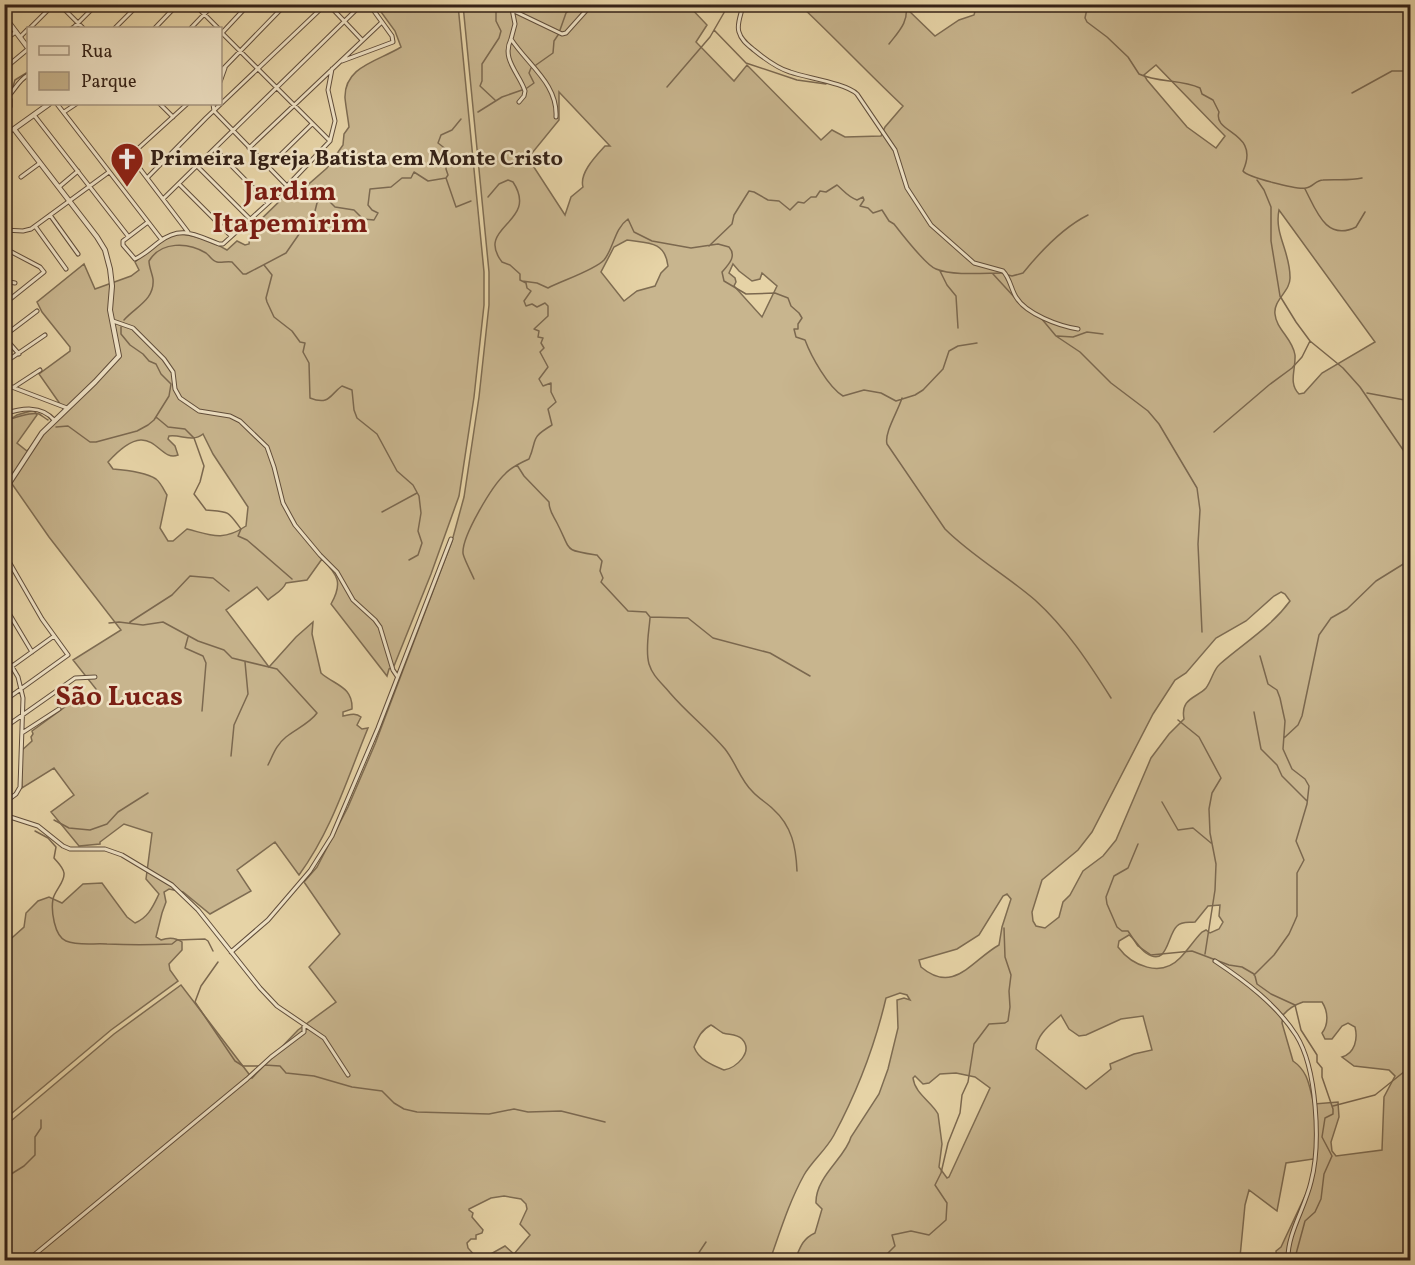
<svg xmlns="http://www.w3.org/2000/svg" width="1415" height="1265" viewBox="0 0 1415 1265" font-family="Vollkorn,serif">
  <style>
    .green { fill: #c8b58e; stroke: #7e6c52; stroke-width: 1.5; fill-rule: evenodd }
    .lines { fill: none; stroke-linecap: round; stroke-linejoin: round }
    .stream { stroke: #7b684f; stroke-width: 1.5 }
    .minor-casing { stroke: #614e3b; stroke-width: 5 }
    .tertiary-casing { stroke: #614e3b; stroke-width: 6 }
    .minor { stroke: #efe2c5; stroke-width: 3 }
    .tertiary { stroke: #efe2c5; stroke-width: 4 }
    .labels { text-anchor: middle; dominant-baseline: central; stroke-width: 5; stroke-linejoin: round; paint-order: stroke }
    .poi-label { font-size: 22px; font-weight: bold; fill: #352217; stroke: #efe2c5; text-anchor: start }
    .district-label { font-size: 28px; font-weight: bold; fill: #7a1f14; stroke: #efe2c5 }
  </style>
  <rect width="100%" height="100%" fill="#e6d3a6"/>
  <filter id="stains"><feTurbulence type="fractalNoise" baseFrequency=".00333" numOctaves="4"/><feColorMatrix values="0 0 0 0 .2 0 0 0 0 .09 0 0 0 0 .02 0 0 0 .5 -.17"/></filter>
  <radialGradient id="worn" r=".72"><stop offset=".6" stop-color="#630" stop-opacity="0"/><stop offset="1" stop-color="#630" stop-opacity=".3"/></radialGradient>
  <path class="green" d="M376 5H458L484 272V305L474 397 459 496 431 574 394 666 389 669 387 676 331 604C343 583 338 575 322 559L307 580 286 583C282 592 274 594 268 600L257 587 226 610 269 667 296 637 313 622 312 634 321 673C334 685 353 686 352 709L343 712V716C349 715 355 712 361 717L357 725 362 729 368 728C347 779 332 830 299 875L275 842 237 870 251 891 210 914 183 892 169 889 164 892 166 902 162 913 156 937 161 940C169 937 175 937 182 942V950L169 964 170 970 178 981 111 1030 5 1119V944L24 927 26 913 38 901 49 897 62 903 83 884 102 883 127 917 135 923C149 917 153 906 159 894L146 879 152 833 124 824 100 842V844L79 846 51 812 74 795 54 768 22 788 20 752 32 741 31 737 33 734 32 731 76 699 90 693H96V689L73 660 121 630 49 537 10 481H5V423L17 415 34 410 37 415 17 443 27 451 65 411 39 374 70 351V347L42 312 37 302 84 264 95 289 131 276 139 270 135 262C146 253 159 239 173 235 187 231 215 243 227 250L237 241 245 245 249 244 251 229 288 193 303 189 327 168 343 145 344 134 349 127C348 118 346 108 345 98 344 66 379 61 401 47L395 31ZM203 434 213 454 248 507 246 526C222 542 211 535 187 529L173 541H168L160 528 167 495C164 490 161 483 156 479 145 472 126 470 113 469L108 462C153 412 157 464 178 455L175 446 168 439 169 436C181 434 192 443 203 434Z
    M463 5H688L707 25 696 42 734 81 747 65 821 140 832 130 845 137 881 136 885 127 903 106C868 73 835 38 800 5H914L907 9 935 36 959 20 974 15 976 8 973 5H1410V1260H1277L1276 1251 1281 1247 1312 1181 1314 1161 1313 1159 1286 1163 1277 1211 1249 1190 1245 1205 1240 1257 1248 1260H795C800 1248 802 1239 815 1233L822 1209 816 1203C815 1177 846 1157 851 1137L879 1094 888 1069 898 1028 897 1000 904 998 910 1000 907 995 900 993 886 998C875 1045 857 1092 834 1135 826 1150 812 1161 804 1175 789 1202 780 1232 770 1260H5V1126L114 1034 181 985 252 1078 298 1030 336 1002 309 967 340 934 304 882 317 867 348 807 375 744 452 541 464 497 479 397 489 305V272ZM1156 65 1225 136 1216 148 1187 127 1147 80 1144 75ZM559 92 610 146H605C596 156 579 173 583 187L571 197 565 215 528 158 559 120ZM1279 210 1375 342 1322 373 1304 393 1299 394C1288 383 1296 369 1295 355 1293 339 1276 329 1275 314 1273 300 1291 291 1290 277 1290 251 1274 234 1279 210ZM627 240C646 243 665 240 668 266L661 273 655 286 637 291 624 301 601 272 614 247ZM733 264 739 271 752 281 760 279 762 273 777 286 762 317 734 286 736 282 735 278 729 273ZM1281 592 1285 594 1290 601C1271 627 1244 643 1220 664 1213 670 1212 680 1206 688 1197 698 1180 698 1184 719L1169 734 1151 758 1116 840 1103 856 1083 871 1070 895 1063 902 1059 917 1045 928 1036 926 1033 921 1032 912 1042 880 1078 850 1092 832 1153 714 1175 680 1186 673 1216 638 1246 621 1274 596ZM1007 894 1011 899 1002 927 999 945C972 960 954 995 921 967L919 960 957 949 979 935 1003 896ZM1220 905 1219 916 1223 922 1219 929 1210 933 1206 930 1202 932C1194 940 1188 950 1180 958 1161 978 1132 966 1118 947L1119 941 1129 935C1136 940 1139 948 1146 953 1168 968 1167 935 1177 926 1182 921 1189 923 1195 922L1208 906ZM1303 1002H1322C1328 1011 1329 1024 1322 1033L1325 1039H1332L1342 1026 1348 1023 1355 1027C1358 1039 1355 1053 1342 1057L1354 1066 1389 1070 1395 1076 1384 1097 1382 1150 1336 1156 1332 1151 1331 1142 1339 1117 1338 1102 1314 1104C1309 1087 1309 1072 1293 1061L1282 1023 1283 1015C1289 1008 1294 1005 1303 1002ZM1061 1015 1069 1029 1079 1036 1086 1035 1121 1019 1143 1016 1152 1050 1134 1054 1110 1064 1111 1069 1086 1089 1036 1049C1037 1034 1050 1025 1061 1015ZM711 1025C715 1027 719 1031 723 1033 730 1035 737 1034 742 1039 754 1052 736 1068 724 1070 712 1065 699 1060 694 1047 698 1038 701 1030 711 1025ZM956 1073 975 1077 990 1088 949 1177 947 1178 939 1167 942 1144 938 1114C932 1102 915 1094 913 1078L915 1076 923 1084 929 1083 940 1074ZM504 1196 521 1199 526 1204 527 1209 520 1224 530 1235 514 1254 505 1246 489 1255 476 1257 468 1248 467 1243 471 1239H476V1235L482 1233 483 1230 472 1217 473 1213 469 1210V1209L491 1198Z"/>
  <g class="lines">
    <path class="stream" d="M490 4 496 12V21L501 31 499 38 482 64V81L480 86 495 100
      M667 4 676 9
      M1088 4 1085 18 1087 22 1107 37 1128 57 1139 74C1158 83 1181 79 1200 88L1202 94 1213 100 1219 112C1212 134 1261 131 1243 171 1247 177 1297 190 1306 188 1313 187 1316 180 1323 180 1337 179 1348 181 1362 178
      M69 28 72 26
      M560 30 566 13 576 4
      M714 30 746 63 797 80 826 84
      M889 44C899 31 909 22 906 4
      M536 65 553 53 554 41 558 35
      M667 87 710 37 729 4
      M527 88 534 83 529 73 531 68
      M12 90 15 80 28 72
      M1352 93 1392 71H1410
      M12 107V99
      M478 112 502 97 522 90
      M461 119 452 130 441 135 438 143 447 150 446 169 448 175 446 178 456 207 471 201
      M4 156 9 150
      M1257 180 1264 190 1271 207V241L1280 296 1296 322 1310 341 1343 368 1360 387 1410 460
      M1305 189C1316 210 1326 242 1356 227L1365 212
      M1410 200 1409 205 1410 212
      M709 246 732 224 734 215 749 191 754 192 768 200 779 201 790 210 798 202 804 203 811 197H816L820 191 826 192 837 185C844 191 848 197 857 200L863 197 864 200 860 206 868 208 873 213 882 210 889 221 894 224C901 233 927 266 936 269 953 276 985 273 1003 273
      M264 265 272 275 266 298 267 302 274 317 292 331 300 342 305 343 303 352 309 363 310 398C330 406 330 394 342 386L352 390 354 410 357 418 377 434 397 471 413 485 419 496 421 513 418 531 422 543 418 555 409 560
      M940 271 947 285 956 296 958 328
      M993 274 1016 299
      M1008 275 1012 276 1023 273C1040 252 1064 227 1088 215
      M522 281 537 283 548 288C561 281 595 270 604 260 614 248 614 229 628 219L634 232 652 241 691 248 718 244 729 247C737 256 729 264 722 272L724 281 746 294 775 293 788 298 791 306 799 313 802 318 798 324V329H794L796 337 805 340C811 356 828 387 843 396L864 390 881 393 896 401 915 395 923 390 943 369 949 351 958 346 977 343
      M1041 318 1056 336 1080 352 1111 383 1148 411 1159 424 1197 488 1200 510 1198 544 1202 632
      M124 320C135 307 155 300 153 279 152 273 149 267 149 261 161 241 188 242 206 253 210 256 212 261 217 262 221 263 227 261 232 262L243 274H246L286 253 315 211 317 203 323 198 327 199 335 207 354 210 363 219 374 220 378 213 372 210 368 205 370 189 391 187 402 178H411L414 172 428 181 446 178
      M1057 336 1073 337 1087 332 1103 334
      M1367 393 1410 401
      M902 398C898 411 884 433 887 444L945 529C972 556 1006 575 1035 600 1066 628 1089 663 1111 698
      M156 417 168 427 185 429 194 438 204 466 200 482 194 494 206 510C230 512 227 510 241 529L238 536 247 540 292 579
      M4 422C11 418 32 412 39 414 41 415 46 419 48 420
      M56 427 68 426 90 442H96L137 431 148 425 154 420 169 396 171 384 161 374 156 364 149 361 143 354 130 345 121 334V327
      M1214 432 1269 385 1292 368 1302 357 1310 341
      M4 459 8 474 4 478
      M517 465 524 476 549 502C549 511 553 515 557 523 572 552 563 550 597 555L602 561 600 571 603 578 601 582 628 611 646 612 650 617 688 618 713 638 770 653 810 676
      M382 512 417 493
      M474 579C472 574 463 557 463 553 462 536 492 486 505 474 511 467 520 463 529 459 538 438 529 439 552 425L548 409 556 402 551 392V383L543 386 539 379 548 367 540 352 544 348 541 343 543 338 538 337 539 331 534 329 548 316V306L545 303 537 307 532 304 526 306 524 301 531 291 527 288 526 283 520 280V274L510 265 502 262C474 226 540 223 513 182L508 180 499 184 488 197
      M650 618C649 632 645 650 649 664 653 677 662 683 670 693 687 713 708 729 725 749 736 763 740 779 752 791 758 798 767 803 773 809 792 826 796 847 797 871
      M130 622 172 595 190 576 213 578 229 591
      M109 623 119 622 143 625 163 622 198 641 224 650 232 658 277 669 317 713C310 723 296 729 286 737 276 745 273 755 268 765
      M188 637 185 648 203 656 206 663 202 711
      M1254 712 1261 749 1277 765 1282 776 1307 801
      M1178 720 1199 737 1221 778 1212 793 1209 809 1210 833 1216 864 1215 890 1205 954
      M1284 738 1298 725 1302 716 1319 635 1331 618 1347 609 1376 581 1405 563
      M231 756 234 725 248 694 245 662
      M1162 802 1178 830 1193 828 1211 843
      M54 820 69 828 90 830 107 824 118 812 148 793
      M35 831 48 838 56 847 54 858C58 863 63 867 64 873 65 882 55 890 53 899 51 910 54 936 66 941 78 946 94 943 107 944 129 945 150 945 172 944L177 940 205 939 208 941 213 951
      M1138 844 1128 868 1114 876 1106 897 1107 904 1117 927 1122 931H1128L1138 946 1151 955 1192 951 1229 965 1242 967 1254 974
      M218 962 201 986 195 1002 235 1061 243 1066H260
      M1254 975 1274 955 1289 934 1294 923 1297 916V873L1304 860 1296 841 1307 804 1309 786 1305 779 1292 769 1283 749 1285 721 1280 698 1277 690 1268 684 1260 656
      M1255 976 1257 984 1271 994 1295 1005 1301 1030 1317 1055V1062L1322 1068V1077L1333 1109V1114L1325 1118 1322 1137 1332 1156 1324 1174 1321 1199 1315 1212 1305 1221 1296 1254 1297 1260
      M264 1065 280 1066 286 1073 314 1076 352 1087 382 1091 394 1103 404 1109 417 1112 489 1114 514 1109 528 1112 561 1111 605 1122
      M1333 1106 1375 1095 1410 1067
      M4 1193 8 1176 24 1166 35 1155V1137L41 1128V1120
      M694 1260 706 1242
      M894 1260 888 1253 895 1246 892 1235 911 1231 929 1235 946 1220 947 1203 935 1185 941 1173 948 1143 960 1113 962 1095 968 1082 974 1044 989 1024 1005 1023 1008 1021 1010 1007 1009 991 1011 975 1005 957 1004 928"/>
    <g class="minor-casing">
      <path id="minor" d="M59 4 83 28
        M194 4 218 28
        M328 4 362 40
        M511 4 515 24 511 39C528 65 558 84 556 117
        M743 4C742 13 736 24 739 32 741 40 748 45 754 50 765 59 777 68 790 72 807 78 845 83 857 94L895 150 907 188 931 225 974 263 1003 271C1010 278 1011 289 1016 297 1026 314 1059 326 1078 329
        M1406 4 1410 19
        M514 11 562 34 566 33 592 4
        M30 28 47 11 50 4
        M73 28 97 4
        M115 28 139 4
        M155 28 178 4
        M191 28 214 4
        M220 31 330 141
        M220 35 249 4
        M20 37 28 29
        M511 39C501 59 519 73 525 91L524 96 519 102
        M4 40 16 32
        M342 61 393 42 392 36 369 4
        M4 69 28 49
        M220 72 286 4
        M220 82 225 68
        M4 100C14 93 17 81 28 75
        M57 104 162 240
        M160 104 173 117
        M187 104 132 154 131 157 188 232
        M213 104 214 111 287 186
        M64 112 76 104
        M34 115 128 236
        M4 134 14 129
        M249 148 382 22
        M215 149 268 203
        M197 166 250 219
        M268 167 312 124
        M21 177 40 163
        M147 178 206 118 326 4
        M179 184 231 236
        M59 187 78 171
        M163 199 362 4
        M50 215 78 254
        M148 222 123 241V245L135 259C144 255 151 248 159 242 181 225 195 235 219 244H223L287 186 330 141 335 121 328 90 332 69
        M35 226 66 269
        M4 230 23 231 31 229 109 172
        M4 248 40 267 44 272 4 304
        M4 281 15 283
        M113 321 133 328 164 359 173 372 175 389 180 398 199 411 230 416 240 421 267 447 274 467 283 503 295 525 320 555 337 572 353 600 375 620 380 627 393 670 397 676
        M4 336 37 311
        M4 337 19 354
        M4 363 45 335
        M4 384 67 408
        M14 387 40 370
        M4 414C22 408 41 405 54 420
        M4 553 42 619 68 655 4 701
        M4 605 32 652
        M4 653 18 677 23 698 20 787 16 794 4 803
        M4 672 54 636
        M4 728 75 678 95 677
        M22 733 59 709
        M4 815 38 826 63 846 70 849H105L122 855 172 885 198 910 260 988 277 1006 324 1038 348 1075
        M231 952 268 920 310 871 332 836 378 728 451 539
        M1215 961C1245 981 1276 1004 1296 1035 1317 1068 1321 1144 1311 1182 1305 1208 1287 1234 1288 1260
        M28 1260 247 1079 271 1057 304 1032V1026"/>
    </g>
    <g class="tertiary-casing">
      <path id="tertiary" d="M4 16 28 48
        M4 491 42 433 95 382 119 356 110 310 112 286 110 269 105 250 97 237 14 129 49 104"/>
    </g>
    <use href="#minor" class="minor"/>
    <use href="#tertiary" class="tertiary"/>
  </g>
  <defs>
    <g id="church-pin" transform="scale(1.725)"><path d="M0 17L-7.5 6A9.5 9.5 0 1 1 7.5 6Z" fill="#8f2418" stroke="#efe2c5"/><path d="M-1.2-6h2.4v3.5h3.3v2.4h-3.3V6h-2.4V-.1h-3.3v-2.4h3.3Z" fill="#fff"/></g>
  </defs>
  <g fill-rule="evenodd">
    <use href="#church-pin" x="127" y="159"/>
  </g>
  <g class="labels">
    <g class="poi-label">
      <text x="150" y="159">Primeira Igreja Batista em Monte Cristo</text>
    </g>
    <g class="district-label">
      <text x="290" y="192">Jardim<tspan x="290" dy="32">Itapemirim</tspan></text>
      <text x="119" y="697">São Lucas</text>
    </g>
  </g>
  <rect width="1415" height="1265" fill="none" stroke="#e6d3a6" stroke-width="24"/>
  <rect x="6" y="6" width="1403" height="1253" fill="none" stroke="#352217" stroke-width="3"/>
  <rect x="12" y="12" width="1391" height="1241" fill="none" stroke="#352217" stroke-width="1.5"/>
  <rect x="27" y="27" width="195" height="78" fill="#efe2c5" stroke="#a5957f" stroke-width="1.5"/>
  <rect x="39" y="46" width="30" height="9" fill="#efe2c5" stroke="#a5957f" stroke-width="1.5"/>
  <text x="81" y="57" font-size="18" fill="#352217">Rua</text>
  <rect x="39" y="72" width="30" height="18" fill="#c8b58e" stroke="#a5957f" stroke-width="1.5"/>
  <text x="81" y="87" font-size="18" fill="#352217">Parque</text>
  <rect width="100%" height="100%" filter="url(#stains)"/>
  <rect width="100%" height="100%" fill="url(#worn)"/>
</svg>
